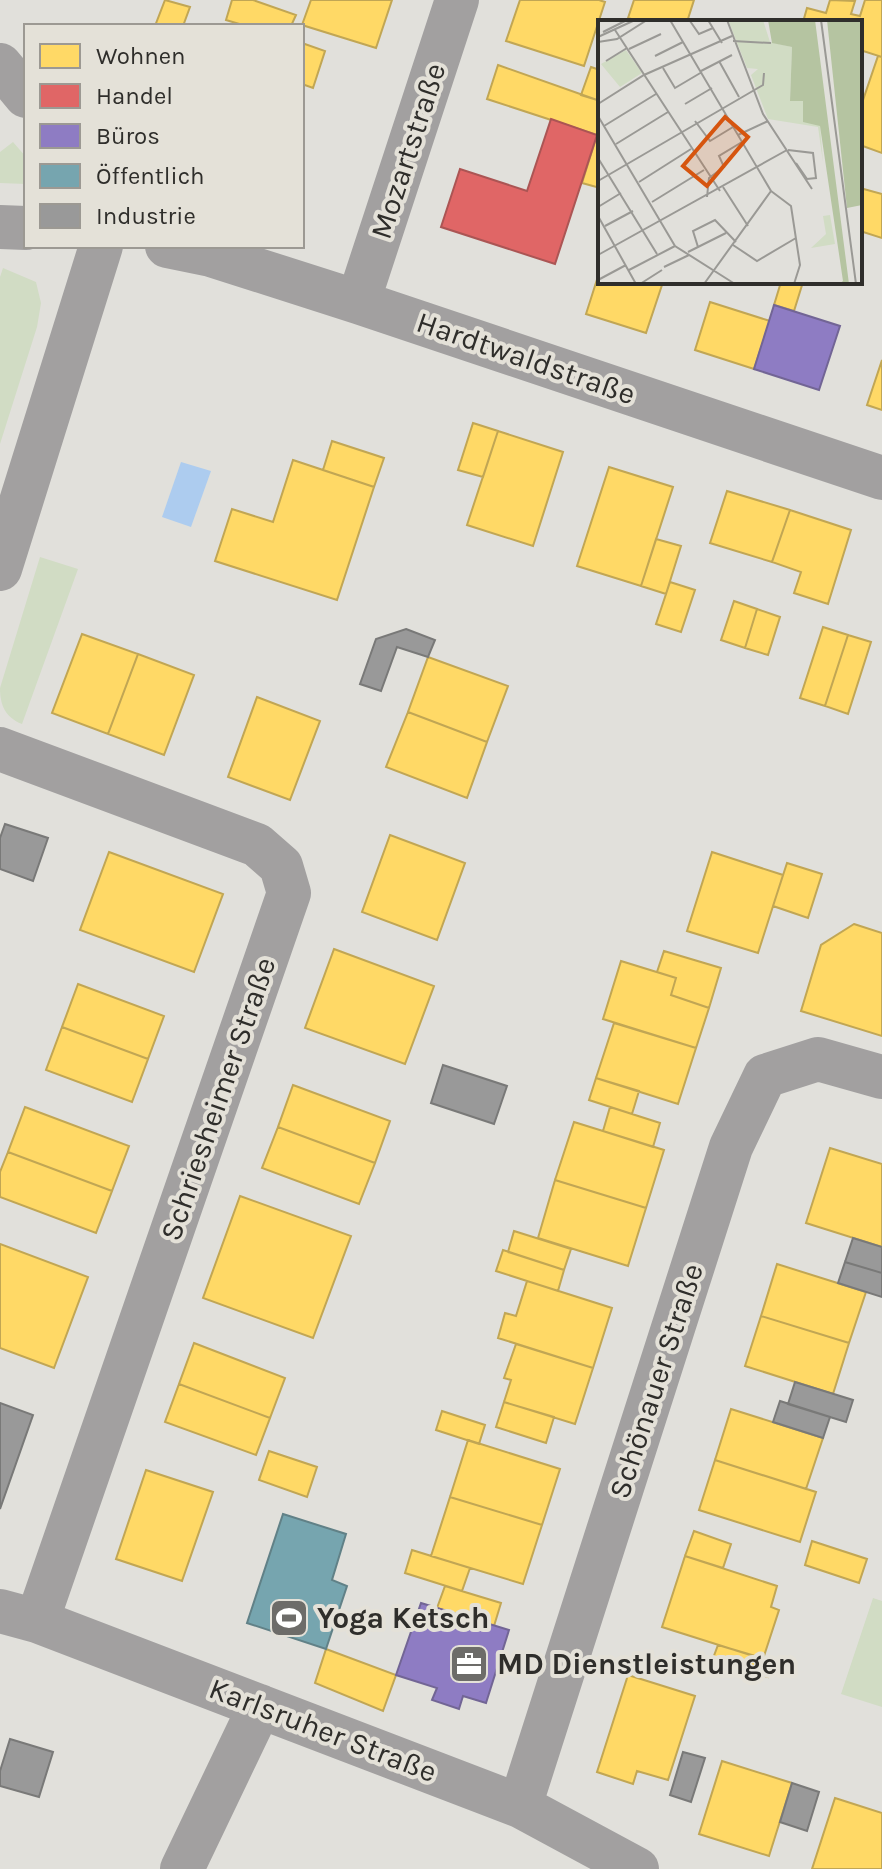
<svg xmlns="http://www.w3.org/2000/svg" width="882" height="1869" viewBox="0 0 882 1869" font-family="Karla,sans-serif">
  <style>
    .green { fill: #d1dcc4 }
    .water { fill: #adccef }
    .homes { fill: #ffd966; stroke: #c1a654; stroke-width: 2 }
    .shops { fill: #e06666; stroke: #ab5554; stroke-width: 2 }
    .offices { fill: #8e7cc3; stroke: #726595; stroke-width: 2 }
    .public { fill: #76a5af; stroke: #618187; stroke-width: 2 }
    .industry { fill: #999; stroke: #797978; stroke-width: 2 }
    .lines { fill: none; stroke-linecap: round; stroke-linejoin: round }
    .minor { stroke: #a2a0a0; stroke-width: 44 }
    .labels { text-anchor: middle; dominant-baseline: central; stroke-width: 8; stroke-linejoin: round; paint-order: stroke }
    .street-label { font-size: 30px; fill: #2f2e2b; stroke: #e4e1d8 }
    .poi-label { font-size: 30px; font-weight: bold; fill: #2f2e2b; stroke: #e4e1d8; text-anchor: start }
    .inset-road { fill: none; stroke: #9a9995; stroke-width: 2 }
    .view { fill: #d6550f; fill-opacity: 0.15; stroke: #d6550f; stroke-width: 4 }
    .inset-edge { fill: none; stroke: #2f2e2b; stroke-width: 4 }
  </style>
  <rect width="100%" height="100%" fill="#e1e0db"/>
  <path class="green" d="M13 142 26 157V184L0 183V152Z
    M3 268 36 282 41 303 37 327 0 444V277Z
    M40 557 78 569 22 724C5 717 0 705 0 688Z
    M873 1598 882 1601V1707L841 1694Z"/>
  <path class="water" d="M181 462 211 471 191 527 162 517Z"/>
  <path class="homes" d="M165 0 190 7 183 26H155Z
    M232 0H253L296 15 291 26H246L226 20Z
    M311 0H392L376 48 302 25Z
    M520 0H599L605 2 584 66 506 41Z
    M634 0H694L687 22H641L628 18Z
    M830 0 855 1 851 14 860 16 865 0H882V57L860 50V22H803L807 8 826 13Z
    M302 43 325 51 313 88 302 84Z
    M878 56 882 57V153L860 145V109Z
    M498 65 600 101V127L597 135 487 99Z
    M591 67 600 70V101L581 95Z
    M597 135H600V188L582 183Z
    M860 188 882 194V238L860 231Z
    M600 270V282H663L646 333 586 314Z
    M781 282H803L794 311 774 305Z
    M710 302 770 321 754 369 695 350Z
    M882 360V410L867 405Z
    M473 423 498 431 483 477 458 470Z
    M498 431 563 452 533 546 467 525Z
    M332 441 384 458 374 487 323 470Z
    M293 460 374 487 337 600 215 561 232 509 273 522Z
    M609 467 673 487 641 586 577 566Z
    M727 491 790 510 772 562 710 543Z
    M790 510 851 530 828 604 794 593 801 572 772 562Z
    M656 539 681 546 666 594 641 586Z
    M670 582 695 590 681 632 656 624Z
    M734 601 757 609 745 648 721 640Z
    M757 609 780 617 768 655 745 648Z
    M823 627 848 635 825 706 800 698Z
    M82 634 138 654 108 734 52 713Z
    M848 635 871 642 848 714 825 706Z
    M138 654 194 675 164 755 108 734Z
    M428 657 508 686 487 742 408 712Z
    M257 697 320 721 290 800 228 777Z
    M408 712 487 742 467 798 386 767Z
    M390 835 465 863 437 940 362 912Z
    M109 852 223 894 194 972 80 930Z
    M712 852 783 875 758 953 687 931Z
    M787 863 822 874 808 918 773 906Z
    M854 924 882 933V1036L801 1011 821 945Z
    M334 949 434 986 405 1064 305 1028Z
    M664 951 721 968 709 1008 671 995 676 978 657 972Z
    M621 961 676 978 671 995 709 1008 696 1048 603 1019Z
    M78 984 164 1016 148 1059 62 1027Z
    M614 1023 696 1048 678 1104 596 1078Z
    M62 1027 148 1059 132 1102 46 1070Z
    M596 1078 639 1091 632 1114 589 1100Z
    M293 1085 390 1121 375 1163 278 1127Z
    M25 1107 129 1146 112 1191 8 1152Z
    M610 1107 660 1123 653 1147 603 1131Z
    M574 1122 664 1150 646 1208 555 1180Z
    M278 1127 375 1163 359 1204 262 1168Z
    M830 1148 882 1164V1247L806 1223Z
    M8 1152 112 1191 96 1233 0 1197V1172Z
    M555 1180 646 1208 628 1266 538 1238Z
    M240 1196 351 1236 313 1338 203 1298Z
    M514 1231 571 1249 564 1270 508 1252Z
    M0 1244 88 1277 54 1368 0 1348Z
    M503 1250 564 1270 558 1291 496 1271Z
    M777 1264 866 1292 849 1343 761 1316Z
    M527 1281 612 1308 593 1368 498 1338 505 1313 516 1316Z
    M761 1316 849 1343 833 1394 745 1366Z
    M194 1343 285 1378 270 1418 179 1384Z
    M516 1344 593 1368 575 1424 504 1402 511 1380 504 1378Z
    M179 1384 270 1418 256 1455 165 1422Z
    M504 1402 554 1417 546 1443 496 1427Z
    M731 1409 823 1438 806 1489 715 1460Z
    M442 1411 485 1425 479 1444 436 1430Z
    M468 1440 560 1469 542 1525 450 1497Z
    M269 1451 317 1467 307 1497 259 1480Z
    M715 1460 816 1492 800 1542 699 1510Z
    M146 1470 213 1492 182 1581 116 1559Z
    M450 1497 542 1525 523 1584 431 1556Z
    M694 1531 731 1544 723 1568 685 1556Z
    M812 1541 867 1559 859 1583 805 1565Z
    M412 1550 470 1568 462 1591 405 1573Z
    M685 1556 777 1586 771 1607 779 1610 763 1659 662 1627Z
    M445 1586 501 1603 494 1626 437 1608Z
    M718 1645 772 1661 768 1677 712 1661Z
    M326 1649 396 1675 383 1711 315 1683Z
    M628 1675 695 1696 668 1780 637 1771 633 1784 597 1772Z
    M722 1761 792 1783 769 1856 699 1834Z
    M835 1798 882 1813V1869H812Z"/>
  <path class="shops" d="M551 119 597 135 555 264 441 227 460 169 527 191Z"/>
  <path class="offices" d="M774 305 840 326 819 390 754 369Z
    M421 1603 509 1630 486 1703 463 1696 459 1709 432 1700 437 1688 396 1675Z"/>
  <path class="public" d="M283 1514 346 1534 332 1580 347 1586 326 1649 247 1623Z"/>
  <path class="industry" d="M406 629 435 640 428 657 397 647 381 691 360 684 376 639Z
    M5 824 48 838 33 881 0 869V838Z
    M443 1065 507 1086 494 1124 431 1103Z
    M853 1238 882 1247V1273L845 1262Z
    M845 1262 882 1273V1297L838 1283Z
    M795 1382 853 1400 846 1422 788 1404Z
    M780 1401 830 1417 823 1438 773 1422Z
    M0 1403 33 1415 0 1509Z
    M10 1739 53 1752 39 1797 0 1786V1771Z
    M683 1752 705 1758 691 1802 670 1795Z
    M792 1783 819 1792 807 1831 780 1822Z"/>
  <g class="lines">
    <path class="minor" d="M0 65 26 96
      M0 227 26 228
      M167 246 211 255 358 302 882 478
      M358 302 457 0
      M0 569 101 246
      M0 749 257 845 281 866 289 893 37 1621
      M0 1611 37 1621 520 1806 637 1869
      M520 1806 731 1147 765 1076 818 1059 882 1077
      M182 1869 260 1706"/>
  </g>
  <defs>
    <g id="stadium-square" transform="scale(2)"><rect x="-9" y="-9" width="18" height="18" rx="4" fill="#6d6c69" stroke="#e4e1d8"/><path d="M0-5a6.5 5 0 1 0 0 10a6.5 5 0 1 0 0-10ZM-3.5-1.8h7v3.6h-7Z" fill="#fff"/></g>
    <g id="office-square" transform="scale(2)"><rect x="-9" y="-9" width="18" height="18" rx="4" fill="#6d6c69" stroke="#e4e1d8"/><path d="M-6-3h4V-5.5h4V-3h4V5H-6ZM-1-4.5V-3h2v-1.5ZM-6 0V1H6V0Z" fill="#fff"/></g>
  </defs>
  <g fill-rule="evenodd">
    <use href="#stadium-square" x="289" y="1618"/>
    <use href="#office-square" x="469" y="1664"/>
  </g>
  <g class="labels">
    <g class="street-label">
      <text transform="translate(408 151) rotate(-72)">Mozartstraße</text>
      <text transform="translate(526 358) rotate(19)">Hardtwaldstraße</text>
      <text transform="translate(218 1099) rotate(-71)">Schriesheimer Straße</text>
      <text transform="translate(656 1381) rotate(-72)">Schönauer Straße</text>
      <text transform="translate(323 1730) rotate(21)">Karlsruher Straße</text>
    </g>
    <g class="poi-label">
      <text x="317" y="1618">Yoga Ketsch</text>
      <text x="497" y="1664">MD Dienstleistungen</text>
    </g>
  </g>
  <g transform="translate(598 20)">
    <rect width="264" height="264" fill="#e1e0db"/>
    <path d="M130 0H165L172 22 194 27 192 80 205 81 222 105 225 142 220 107 170 99 153 55 160 49 149 48ZM28 30 44 53 22 67 3 44ZM232 195 237 224 213 228 228 214 225 196Z" fill="#d1dcc4"/>
    <path d="M170 0H217L251 264H241L245 261 222 106 205 102V81H192L194 27 174 23ZM229 0H264V185L249 188Z" fill="#b5c4a1"/>
    <path class="inset-road" d="M72 0 173 171 106 264M110 0 124 23M129 0 165 94 214 169M223 0 258 264M92 1 101 14 115 8M17 10 122 171M5 12 29 0M0 17 37 0M135 21 173 23M0 22 19 19 49 0M31 29 63 14M57 36 85 22M8 41 29 28M121 41 141 77M65 48 77 68 104 52M103 51 134 35M0 84 46 55 134 16M87 84 114 68M0 96 77 226 137 264M97 101 112 121 135 107M6 106 58 74M140 115 170 101M18 124 70 92M190 130 215 133 218 158 209 159 198 143M0 138 59 234M0 161 165 65 166 53M41 162 93 129M125 167 150 206M173 171 193 186 202 245 196 264M109 177 111 158 126 147 121 136 144 122M54 182 106 150M0 187 23 173M0 196 38 264M7 206 35 191M135 225 159 241 198 218M100 227 95 211 117 200 138 222M90 232 128 213M0 235 189 130M66 247 91 235M31 250 77 226M0 260 28 245M42 264 64 250"/>
    <path class="view" d="M127 97 150 117 109 166 85 146Z"/>
    <rect width="264" height="264" class="inset-edge"/>
  </g>
  <rect x="24" y="24" width="280" height="224" fill="#e4e1d8" stroke="#9c9993" stroke-width="2"/>
  <rect x="40" y="44" width="40" height="24" fill="#ffd966" stroke="#9c9993" stroke-width="2"/>
  <text x="96" y="64" font-size="24" fill="#2f2e2b">Wohnen</text>
  <rect x="40" y="84" width="40" height="24" fill="#e06666" stroke="#9c9993" stroke-width="2"/>
  <text x="96" y="104" font-size="24" fill="#2f2e2b">Handel</text>
  <rect x="40" y="124" width="40" height="24" fill="#8e7cc3" stroke="#9c9993" stroke-width="2"/>
  <text x="96" y="144" font-size="24" fill="#2f2e2b">Büros</text>
  <rect x="40" y="164" width="40" height="24" fill="#76a5af" stroke="#9c9993" stroke-width="2"/>
  <text x="96" y="184" font-size="24" fill="#2f2e2b">Öffentlich</text>
  <rect x="40" y="204" width="40" height="24" fill="#999999" stroke="#9c9993" stroke-width="2"/>
  <text x="96" y="224" font-size="24" fill="#2f2e2b">Industrie</text>
</svg>
